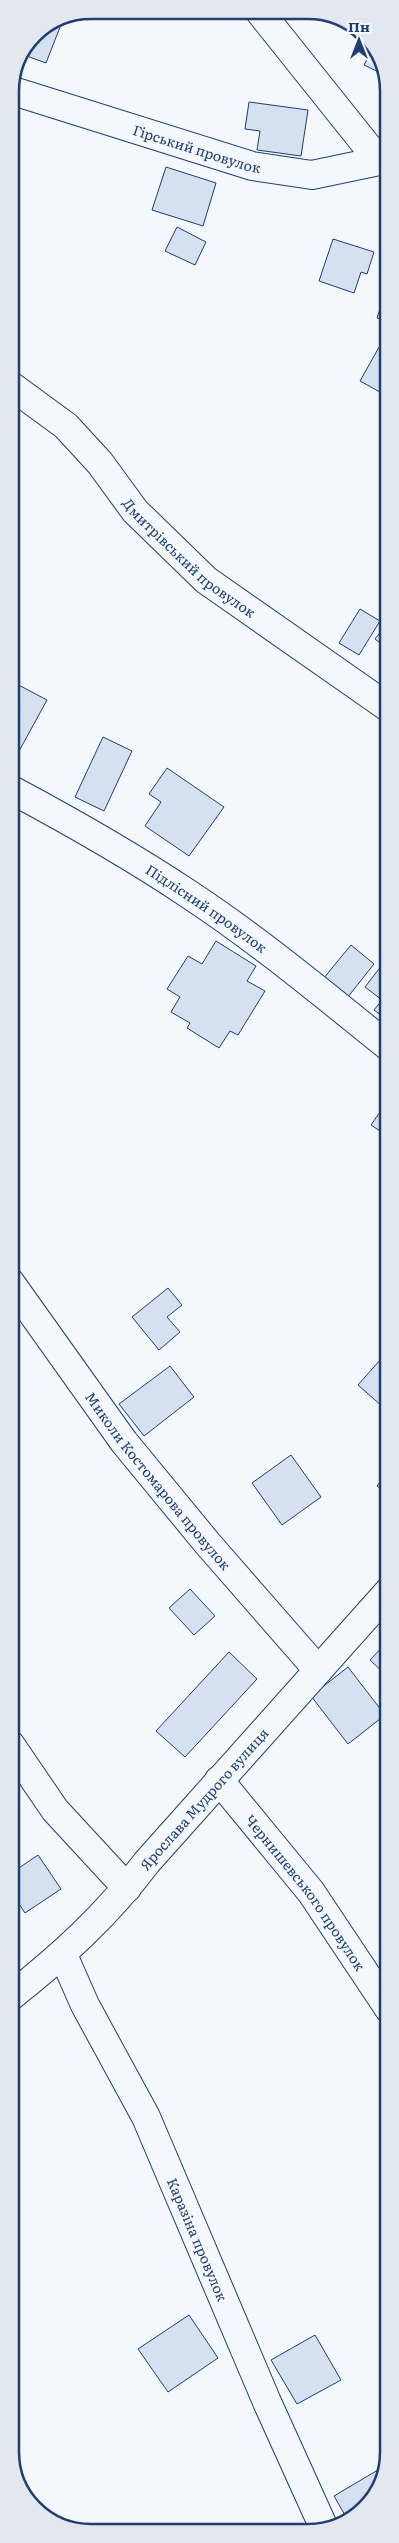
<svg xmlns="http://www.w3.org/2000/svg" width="399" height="2543" viewBox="0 0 399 2543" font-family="Literata,serif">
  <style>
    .building { fill: #d5e0f0; stroke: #1d3f73 }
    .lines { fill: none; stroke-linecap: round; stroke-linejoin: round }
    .minor-casing { stroke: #1d3f73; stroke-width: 30 }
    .minor { stroke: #f4f7fb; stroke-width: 28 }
    .labels { text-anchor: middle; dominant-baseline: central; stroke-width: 4; stroke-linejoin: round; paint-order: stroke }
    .street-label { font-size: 14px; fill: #1d3f73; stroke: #f4f7fb }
    .rim { fill: none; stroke: #1d3f73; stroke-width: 2.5 }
  </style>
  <rect width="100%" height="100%" fill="#f4f7fb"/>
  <path class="building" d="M62 22 46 63 24 55 34 34Z
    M373 48 385 75 364 65Z
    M249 102 308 110 301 156 257 150 260 131 245 129Z
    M166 167 216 183 203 226 152 210Z
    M177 227 206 242 195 265 165 251Z
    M333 239 374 252 367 274 361 272 354 293 319 281Z
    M389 282V322L377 318Z
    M383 340 389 343V397L360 381Z
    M360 609 380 621 359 655 339 643Z
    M389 621V650L375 639Z
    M11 681 47 700 18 753 10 748Z
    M103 737 132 751 104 811 75 797Z
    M167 768 224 807 189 856 145 826 161 802 149 794Z
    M216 941 256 966 247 981 265 991 238 1035 230 1031 219 1048 187 1028 190 1023 171 1012 180 997 167 989 188 956 202 964Z
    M351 945 374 964 347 998 323 979Z
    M389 956V1021L374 1010 382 1000 365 987Z
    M389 1099V1137L371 1125Z
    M168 1288 182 1305 167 1317 180 1332 159 1350 132 1317Z
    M380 1360 389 1367V1399L383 1407 358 1385Z
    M170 1366 194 1397 144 1436 119 1404Z
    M291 1455 321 1497 282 1525 252 1483Z
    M389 1469V1494L377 1486Z
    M190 1589 215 1616 194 1635 169 1608Z
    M389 1640V1678L370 1660Z
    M229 1652 257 1679 185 1757 156 1731Z
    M348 1667 385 1715 348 1744 311 1696Z
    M38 1855 61 1889 25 1913 10 1890V1874Z
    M189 2315 218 2358 168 2392 138 2349Z
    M315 2335 341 2380 297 2404 271 2360Z
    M383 2467 369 2506 346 2517 334 2496Z"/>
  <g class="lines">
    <g class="minor-casing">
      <g id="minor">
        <path d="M260 12 379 161"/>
        <path id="s1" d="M10 90 252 166 312 175 379 161 389 164"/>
        <path id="s2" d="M10 385 66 426 100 463 135 511 206 580 389 708"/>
        <path id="s3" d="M10 789C70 821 130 855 187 893 257 939 323 994 389 1047"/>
        <path id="s4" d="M10 1282 124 1442 208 1544 318 1670"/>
        <path d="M10 1744 55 1810 127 1888"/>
        <path id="s5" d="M219 1780 311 1892 389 2009"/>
        <path id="s6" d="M63 1955 85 2005 146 2117 267 2402 324 2528"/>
        <path id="s7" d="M10 1997C62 1956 107 1915 147 1862L389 1591"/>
      </g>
    </g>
    <use href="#minor" class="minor"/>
  </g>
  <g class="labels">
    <g class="street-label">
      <text stroke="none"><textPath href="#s1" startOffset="196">Гірський провулок</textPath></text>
      <text stroke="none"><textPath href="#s2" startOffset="251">Дмитрівський провулок</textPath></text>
      <text stroke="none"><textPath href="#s3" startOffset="230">Підлісний провулок</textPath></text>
      <text stroke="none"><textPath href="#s4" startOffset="248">Миколи Костомарова провулок</textPath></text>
      <text stroke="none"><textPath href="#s7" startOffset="278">Ярослава Мудрого вулиця</textPath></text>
      <text stroke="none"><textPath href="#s5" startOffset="142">Чернишевського провулок</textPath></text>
      <text stroke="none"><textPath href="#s6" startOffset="315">Каразіна провулок</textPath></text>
    </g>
  </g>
  <path d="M0 0H399V2543H0ZM91 19H308A72 72 0 0 1 380 91V2452A72 72 0 0 1 308 2524H91A72 72 0 0 1 19 2452V91A72 72 0 0 1 91 19Z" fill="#e3e8f0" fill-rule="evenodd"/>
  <path class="rim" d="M91 19H308A72 72 0 0 1 380 91V2452A72 72 0 0 1 308 2524H91A72 72 0 0 1 19 2452V91A72 72 0 0 1 91 19Z"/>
  <g transform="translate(359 40)" stroke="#f4f7fb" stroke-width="4" paint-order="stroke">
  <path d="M0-4L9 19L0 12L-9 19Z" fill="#1d3f73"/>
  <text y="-8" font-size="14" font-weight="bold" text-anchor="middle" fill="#1d3f73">Пн</text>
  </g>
</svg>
